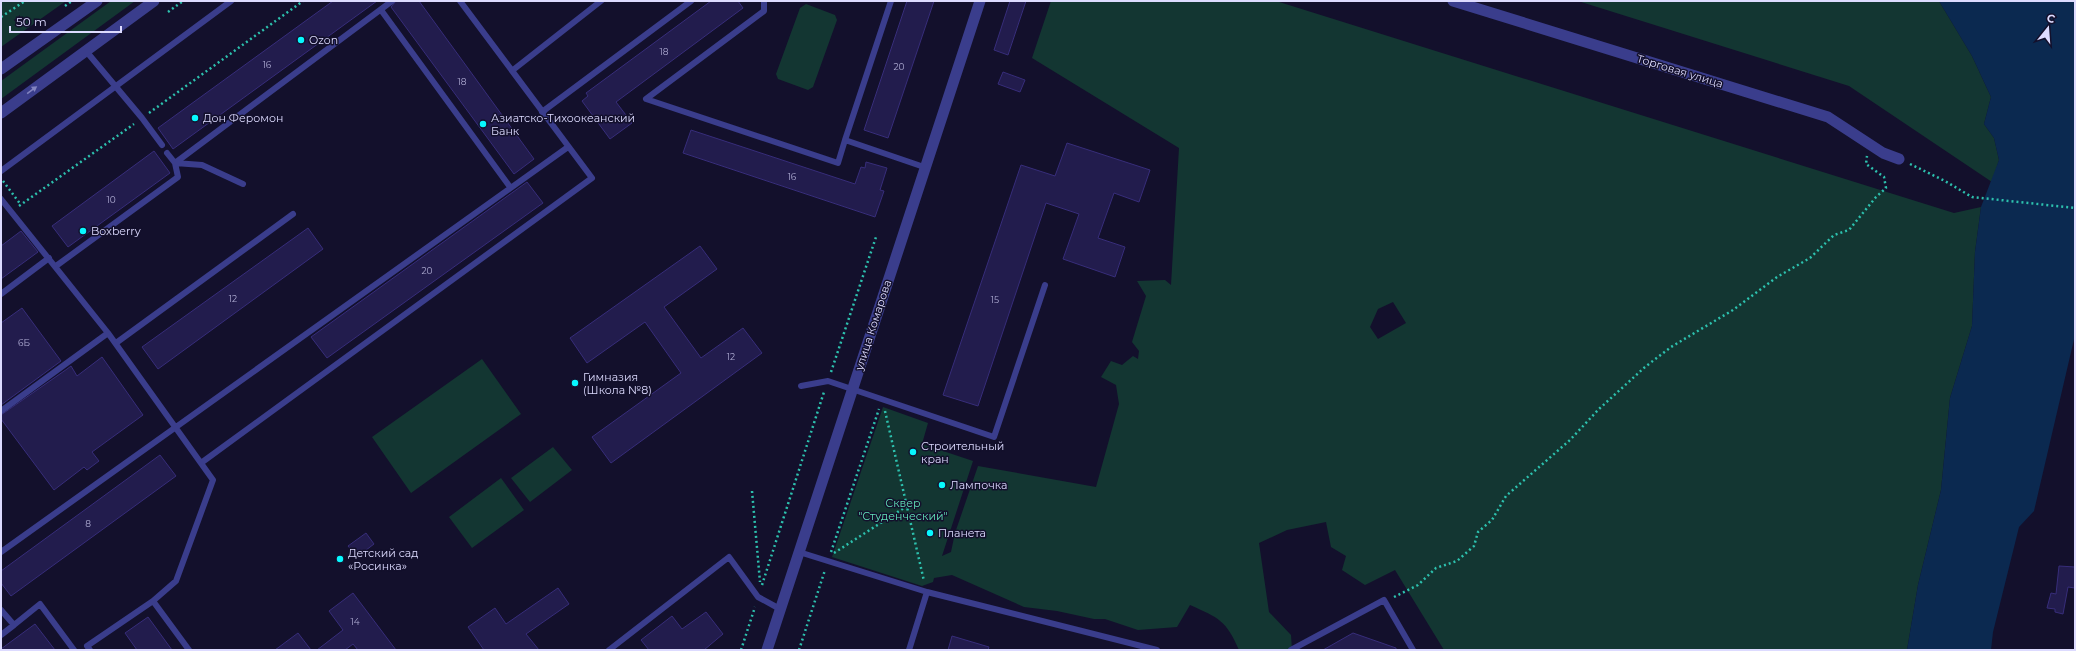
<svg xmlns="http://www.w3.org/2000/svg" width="2076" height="651" viewBox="0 0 2076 651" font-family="Montserrat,sans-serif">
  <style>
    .green { fill: #133632; fill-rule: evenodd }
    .water { fill: #0b2950 }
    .building { fill: #221c4d; stroke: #372d7a }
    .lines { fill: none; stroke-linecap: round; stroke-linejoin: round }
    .path { stroke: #2dc1ae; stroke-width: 2.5; stroke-dasharray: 2 3; stroke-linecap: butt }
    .service { stroke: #3a3d8c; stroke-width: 6 }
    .minor { stroke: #3a3d8c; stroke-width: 11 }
    .tertiary { stroke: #3a3d8c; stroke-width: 11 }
    .oneway { fill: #8384c0 }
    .poi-dot { fill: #07f8ff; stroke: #13102c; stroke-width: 1.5 }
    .labels { text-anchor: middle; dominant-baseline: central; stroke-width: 3; stroke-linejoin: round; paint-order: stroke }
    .number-label { font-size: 9px; fill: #aeabd2 }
    .poi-label { font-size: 11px; fill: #dddbff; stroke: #13102c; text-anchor: start }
    .street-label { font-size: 11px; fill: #dddbff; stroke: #13102c }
    .park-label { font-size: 11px; fill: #62e4ba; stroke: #13102c }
  </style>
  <rect width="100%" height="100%" fill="#13102c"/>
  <path class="green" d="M1 1H66L1 47Z
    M111 1H135L1 99V81Z
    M1051 1H1276L1954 213 1981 207 1975 252 1972 326 1950 398 1941 490 1918 585 1907 650H1444L1395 570 1365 585 1342 570 1346 556 1331 547 1326 522 1287 530 1259 543 1269 612 1291 635 1292 650H1239C1226 620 1219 618 1190 605L1177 627 1138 630 1105 619H1094L1057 611 1024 607 952 575 934 578 933 582 922 586 832 557 883 407 928 423 922 444 973 461 942 556 951 552 955 533 978 466 1096 487 1119 404 1116 385 1101 377 1111 361 1122 365 1133 356 1138 359 1139 351 1132 342 1146 296 1137 281 1165 280 1171 285 1179 148 1032 58ZM1393 302 1406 323 1378 339 1370 327 1378 309Z
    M1578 1H1939L1972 56 1991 97 1984 124 1994 138 1999 160 1992 182 1849 86Z
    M806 4 835 15 837 20 813 87 808 90 778 79 776 74 800 8Z
    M482 359 521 414 411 493 372 437Z
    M553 447 572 470 530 502 511 478Z
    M501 478 524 510 472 548 449 517Z"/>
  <path class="water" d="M1939 1H2075V335L2034 511 2019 527 1993 632 1991 650H1907L1918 585 1941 490 1950 398 1972 326 1975 252 1981 207 1999 160 1994 138 1984 124 1991 97 1972 56Z"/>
  <path class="building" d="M333 1H377L173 149 158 128Z
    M396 1H419L534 159 514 174 391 7Z
    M711 1H738L743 8 616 102 632 123 610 139 582 101 588 96 586 93Z
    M907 1H934L888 138 864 130Z
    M1010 1H1026L1008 55 994 50Z
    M1003 72 1025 80 1020 92 998 84Z
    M691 130 855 184 861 167 865 168 866 162 887 168 880 190 884 191 875 217 683 153Z
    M1067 143 1150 170 1139 202 1114 193 1098 238 1125 247 1115 277 1063 259 1079 214 1046 203 978 406 943 395 1021 165 1055 176Z
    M154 151 170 173 68 247 52 226Z
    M527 182 543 203 327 358 311 337Z
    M308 228 323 249 158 369 142 347Z
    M21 231 38 252 1 279V246Z
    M700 246 717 269 664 307 701 358 743 328 762 353 611 463 592 437 681 373 645 322 587 363 570 338Z
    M22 308 61 361 1 405V323Z
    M102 357 143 415 92 452 99 461 87 470 84 467 54 490 1 419V415L67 369 71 366 77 376Z
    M160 455 176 476 11 596 1 583V571Z
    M366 533 374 544 357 557 348 546Z
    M2059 566 2075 567V588L2068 587 2063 614 2055 612V609L2047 608 2051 593 2056 594Z
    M558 588 569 604 526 634 539 650H484L468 627 495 608 506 624Z
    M353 593 396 650H358L353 644 345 650H317L343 630 329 611Z
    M706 612 723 634 704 650H649L641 640 672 616 682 629Z
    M148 617 172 650H137L125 633Z
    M35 624 55 650H1V649Z
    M298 633 311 650H275Z
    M1353 633 1396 648V650H1323Z
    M952 636 989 647 988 650H948Z"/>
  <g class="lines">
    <path class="path" d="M65 6 72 1
      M168 12 183 1
      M1 17 25 1
      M149 113 303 1
      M1910 164 1945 181 1972 197 2075 208
      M3 181 21 205
      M19 206 134 124
      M831 372 876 237
      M885 411 924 581
      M752 491 760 582
      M831 552 879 409
      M834 553 907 506
      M762 585 824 392
      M1394 597 1418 585 1436 568 1457 561 1474 546 1478 532 1492 520 1506 496 1570 440 1599 409 1645 367 1671 347 1733 310 1777 277 1810 258 1834 235 1849 230 1876 197 1886 188 1884 177 1866 164 1867 156
      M741 650 755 607
      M799 650 825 570"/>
    <path class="service" d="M764 1V11L646 99 838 163 845 140 924 167
      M381 10 510 187
      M86 51 142 118 162 145
      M513 70 601 1
      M542 112 691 1
      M845 140 891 1
      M167 153 175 163 202 165 243 184
      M1 171 231 1
      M1 199 108 333 213 480 176 581 153 601 189 650
      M56 266 178 177 175 163 392 1
      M1 294 49 258
      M116 343 293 214
      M801 386 828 381 994 437 1045 285
      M1 411 108 333
      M201 463 592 178 460 1
      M1 552 568 147
      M799 552 927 592 1157 650
      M1 610 14 625 1 635
      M14 625 40 604 74 650
      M90 650 87 646 153 601
      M609 650 729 557 758 597 780 609
      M909 650 927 592
      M1291 650 1384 600 1413 650"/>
    <path class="minor" d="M1453 1 1828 117 1883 153 1899 159"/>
    <path class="tertiary" d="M1 69 97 1
      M1 113 154 1
      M767 650 980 1"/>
  </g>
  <defs><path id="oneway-solid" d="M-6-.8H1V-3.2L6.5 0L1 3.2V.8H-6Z"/></defs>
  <use class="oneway" href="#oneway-solid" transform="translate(32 90) rotate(-36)"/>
  <g class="poi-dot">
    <circle cx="301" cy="40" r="4"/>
    <circle cx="195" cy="118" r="4"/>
    <circle cx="483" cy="124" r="4"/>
    <circle cx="83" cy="231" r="4"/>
    <circle cx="575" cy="383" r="4"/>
    <circle cx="913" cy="452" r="4"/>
    <circle cx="942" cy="485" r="4"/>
    <circle cx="930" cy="533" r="4"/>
    <circle cx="340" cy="559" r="4"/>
  </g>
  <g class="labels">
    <g class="number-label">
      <text x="664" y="51">18</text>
      <text x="267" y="64">16</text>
      <text x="899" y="66">20</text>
      <text x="462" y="81">18</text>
      <text x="792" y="176">16</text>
      <text x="111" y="199">10</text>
      <text x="427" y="270">20</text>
      <text x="233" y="298">12</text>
      <text x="995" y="299">15</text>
      <text x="24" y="342">6Б</text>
      <text x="731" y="356">12</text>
      <text x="88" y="523">8</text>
      <text x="355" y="621">14</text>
    </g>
    <g class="poi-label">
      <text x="309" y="40">Ozon</text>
      <text x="203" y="118">Дон Феромон</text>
      <text x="491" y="118">Азиатско-Тихоокеанский<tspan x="491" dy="13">Банк</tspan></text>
      <text x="91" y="231">Boxberry</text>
      <text x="583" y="377">Гимназия<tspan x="583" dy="13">(Школа №8)</tspan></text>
      <text x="921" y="446">Строительный<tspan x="921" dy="13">кран</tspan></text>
      <text x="950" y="485">Лампочка</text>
      <text x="938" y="533">Планета</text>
      <text x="348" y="553">Детский сад<tspan x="348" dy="13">«Росинка»</tspan></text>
    </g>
    <g class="street-label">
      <text transform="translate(1680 71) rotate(17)">Торговая улица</text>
      <text transform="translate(873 325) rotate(-72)">улица Комарова</text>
    </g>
    <g class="park-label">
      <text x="903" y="503">Сквер<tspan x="903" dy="13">"Студенческий"</tspan></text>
    </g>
  </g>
  <rect width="2076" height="651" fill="none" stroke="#dddbff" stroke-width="4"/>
  <g transform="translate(2048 28) rotate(17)" stroke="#13102c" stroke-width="3" paint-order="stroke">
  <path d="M0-3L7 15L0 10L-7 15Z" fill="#dddbff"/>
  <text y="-6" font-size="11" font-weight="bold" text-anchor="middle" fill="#dddbff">С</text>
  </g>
  <path d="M10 26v6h111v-6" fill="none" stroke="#dddbff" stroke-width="2"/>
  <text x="16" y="26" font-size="12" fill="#dddbff" stroke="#13102c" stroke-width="3" paint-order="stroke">50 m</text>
</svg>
